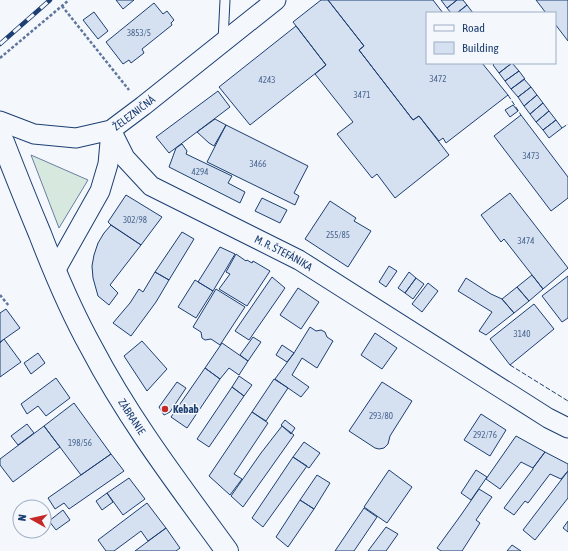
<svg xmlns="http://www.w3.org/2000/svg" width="568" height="551" viewBox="0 0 568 551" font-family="'Asap Condensed',sans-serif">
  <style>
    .green { fill: #d7e8df; stroke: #687fa3 }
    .building { fill: #d5e0f0; stroke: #1d3f73 }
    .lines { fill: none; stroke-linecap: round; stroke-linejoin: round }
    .service-casing { stroke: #1d3f73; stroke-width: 11 }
    .minor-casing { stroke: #1d3f73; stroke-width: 21 }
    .secondary-casing { stroke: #1d3f73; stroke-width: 24 }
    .path { stroke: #5e769c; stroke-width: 2.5; stroke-dasharray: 3 2; stroke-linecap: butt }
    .service { stroke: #f4f7fb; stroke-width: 9 }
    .minor { stroke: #f4f7fb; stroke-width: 19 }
    .secondary { stroke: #f4f7fb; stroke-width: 22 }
    .rail-casing { stroke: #1d3f73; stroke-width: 4.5 }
    .rail { stroke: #f4f7fb; stroke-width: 3; stroke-dasharray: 9; stroke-linecap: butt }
    .fence { stroke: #1d3f73; stroke-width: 1; stroke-dasharray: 5 2; stroke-linecap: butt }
    .poi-dot { fill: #c62828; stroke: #f4f7fb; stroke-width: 1.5 }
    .labels { text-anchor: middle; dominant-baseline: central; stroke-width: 3; stroke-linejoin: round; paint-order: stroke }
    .number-label { font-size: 9px; fill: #4b6792 }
    .street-label { font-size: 11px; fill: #1d3f73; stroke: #f4f7fb }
    .poi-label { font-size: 11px; font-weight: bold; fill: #1d3f73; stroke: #f4f7fb; text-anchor: start }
  </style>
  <rect width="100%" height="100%" fill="#f4f7fb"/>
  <path class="green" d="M31 155 88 180 59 228Z"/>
  <path class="building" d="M116 0H134L123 9Z
    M321 0H328L364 46 359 50 413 120 419 116 449 155 395 198 377 174 372 178 337 134 353 122 315 74 326 65 293 22Z
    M328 0H433L443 13H427V63H482L508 95 446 143 443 138 439 141 419 116 413 120 359 50 364 46Z
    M441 0H457L447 8Z
    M457 0H463L467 5 457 13H451L447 8Z
    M536 0H568V41L555 24V13H546Z
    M154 3 163 14 167 11 174 20 171 23 172 25 142 49 144 53 131 63 129 60 123 64 106 42Z
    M467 5 473 13H457Z
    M94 12 108 31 98 39 83 20Z
    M296 26 326 65 250 125 219 87Z
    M495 63H512L499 73 493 65Z
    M512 63 519 71 505 81 499 73Z
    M519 71 525 79 511 89 505 81Z
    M524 79 531 87 518 97 511 89Z
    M531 87 537 95 524 106 518 97Z
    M218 91 230 107 169 153 156 137Z
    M537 95 543 103 530 114 524 106Z
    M543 103 549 111 536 122 530 114Z
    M513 105 518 111 510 117 505 110Z
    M549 111 556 120 543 130 536 122Z
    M521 115 568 177V198L551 211 494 136Z
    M215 119 226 125 214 146 209 143 197 132Z
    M556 120 562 128 549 138 543 130Z
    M226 125 308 166 294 193 299 196 295 205 207 162Z
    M182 144 187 151 186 154 232 176 228 183 245 192 240 203 169 167 176 148Z
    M510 193 568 268 543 289 504 239 501 242 481 215Z
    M126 195 162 217 141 245 111 225 108 222Z
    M262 198 287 210 280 223 255 211Z
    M330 201 356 218 354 221 371 231 348 267 305 239Z
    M111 225 141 245 110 285 118 293 109 305 98 296 93 278 92 266 94 255 98 243 104 233Z
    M182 232 194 239 169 280 155 272Z
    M220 247 235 254 213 291 198 282Z
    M236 254 246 261 247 260 252 263 253 261 270 271 247 306 219 289 230 274 226 272Z
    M389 266 397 271 386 287 379 282Z
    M155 272 169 280 156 302 131 336 113 323 130 303 139 289 143 292Z
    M409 272 416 278 405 293 398 288Z
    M532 275 543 289 529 301 517 287Z
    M568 276V318L562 322 542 296Z
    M272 277 285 288 249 340 235 331Z
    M416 278 424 284 413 299 405 293Z
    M466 278 491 294 502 299 514 313 486 335 479 331 492 312 458 291Z
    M195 280 213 291 196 318 178 307Z
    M428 283 438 291 422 312 412 304Z
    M517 287 529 301 514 313 502 299Z
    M298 288 319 302 301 329 280 315Z
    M216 289 245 307 220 345 211 339 205 340 202 338 201 332 193 327Z
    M534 304 554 329 510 365 490 339Z
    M6 309 20 328 0 342V313Z
    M310 327 316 331 321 330 325 332 327 337 333 341 317 368 302 358 292 375 309 387 301 397 275 379 294 353Z
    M375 333 397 348 382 369 361 355Z
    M253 337 261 342 248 361 240 355Z
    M4 339 21 362 0 377V343Z
    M142 341 167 369 147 391 124 356Z
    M222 343 248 361 239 375 229 368 220 379 205 368Z
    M282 345 294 353 287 362 276 355Z
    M38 353 45 363 31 374 24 363Z
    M205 368 220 379 187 428 171 417Z
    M239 376 252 385 244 396 232 387Z
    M56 378 70 398 46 416 38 406 27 414 21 404Z
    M274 379 288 388 266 421 252 412Z
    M177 382 186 388 170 412 164 415 159 407Z
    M382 382 412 401 390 436 388 444 384 448 379 449 375 448 349 431Z
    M232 387 244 396 209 447 197 439Z
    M74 403 111 454 81 475 44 426Z
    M252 412 268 423 234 474 242 479 230 495 209 476Z
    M481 414 506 430 490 456 464 440Z
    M285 420 295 428 291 434 281 425Z
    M27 424 34 433 18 445 11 436Z
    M44 426 60 447 13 482 0 465V459Z
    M282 426 294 435 243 507 231 496 261 453Z
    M516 436 545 452 533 468 521 462 500 489 486 479Z
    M304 442 320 453 309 468 293 457Z
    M545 452 568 464V471L561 479 550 474 528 503 525 501 514 515 504 508 533 469V468Z
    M111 454 124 471 69 509 64 503 55 509 48 498Z
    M293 457 307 466 263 527 252 518Z
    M389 470 412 487 387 523 364 507Z
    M476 470 487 477 471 500 461 493Z
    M568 471V498L535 540 523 530Z
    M317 475 330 483 314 509 300 500Z
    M129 478 145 499 123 515 107 493Z
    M479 489 492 497 476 520 480 523 462 551H441L437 548 461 515Z
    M107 493 113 502 102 510 96 501Z
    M300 500 314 509 288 547 276 537Z
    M147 503 166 528 148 541 141 531 114 551H106L98 540Z
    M364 508 377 517 354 551H335Z
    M63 510 70 520 56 530 49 521Z
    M568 521V532L563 528Z
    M386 527 398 534 386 551H368Z
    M166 528 180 548 176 551H135Z
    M512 545 521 551H507Z"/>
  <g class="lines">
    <g class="service-casing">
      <path id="service" d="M223 41 225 0"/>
    </g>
    <g class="minor-casing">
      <g id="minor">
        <path id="s1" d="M0 121 34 134 76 138 111 130 143 106 276 0"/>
        <path id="s2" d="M111 130 125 158 151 186 299 260 548 418 568 428"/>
        <path d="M55 271 100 191 108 164 111 131"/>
      </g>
    </g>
    <g class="secondary-casing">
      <g id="secondary">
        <path id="s3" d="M0 138 3 142C15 173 27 203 40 234 55 273 71 311 91 347 129 420 179 485 227 551"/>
      </g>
    </g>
    <path class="path" d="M62 6 129 90
      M0 58 69 0
      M0 295 9 306"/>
    <use href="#service" class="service"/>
    <use href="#minor" class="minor"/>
    <use href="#secondary" class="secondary"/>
    <g class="rail-casing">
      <path id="rail" d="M0 44 50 0"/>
    </g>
    <use href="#rail" class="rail"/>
    <path class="fence" d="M508 95 521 115
      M562 128 568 124
      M510 365 568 401"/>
  </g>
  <circle class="poi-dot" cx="165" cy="409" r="4"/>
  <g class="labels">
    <g class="number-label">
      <text x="139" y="33">3853/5</text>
      <text x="438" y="79">3472</text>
      <text x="267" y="80">4243</text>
      <text x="362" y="95">3471</text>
      <text x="531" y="156">3473</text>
      <text x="258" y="164">3466</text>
      <text x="200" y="172">4294</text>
      <text x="135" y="220">302/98</text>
      <text x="338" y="235">255/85</text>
      <text x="526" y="241">3474</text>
      <text x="522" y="334">3140</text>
      <text x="381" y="416">293/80</text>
      <text x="485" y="435">292/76</text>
      <text x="80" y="443">198/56</text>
    </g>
    <g class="street-label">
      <text stroke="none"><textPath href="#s1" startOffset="143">ŽELEZNIČNÁ</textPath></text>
      <text stroke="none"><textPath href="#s2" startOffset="218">M. R. ŠTEFÁNIKA</textPath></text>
      <text stroke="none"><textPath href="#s3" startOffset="309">ZÁBRANIE</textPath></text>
    </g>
    <g class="poi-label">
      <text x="173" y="409">Kebab</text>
    </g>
  </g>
  <rect x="426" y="12" width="130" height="52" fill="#f4f7fb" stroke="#9eadc5"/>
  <rect x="434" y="25" width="20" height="6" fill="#f4f7fb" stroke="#9eadc5"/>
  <text x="462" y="32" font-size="12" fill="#1d3f73">Road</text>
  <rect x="434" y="42" width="20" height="12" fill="#d5e0f0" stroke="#9eadc5"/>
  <text x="462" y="52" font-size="12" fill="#1d3f73">Building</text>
  <g transform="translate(32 519) rotate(278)"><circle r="19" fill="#f4f7fb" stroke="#9eadc5"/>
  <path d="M0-3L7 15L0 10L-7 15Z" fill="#c62828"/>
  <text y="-6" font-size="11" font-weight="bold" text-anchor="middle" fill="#1d3f73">N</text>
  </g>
</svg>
